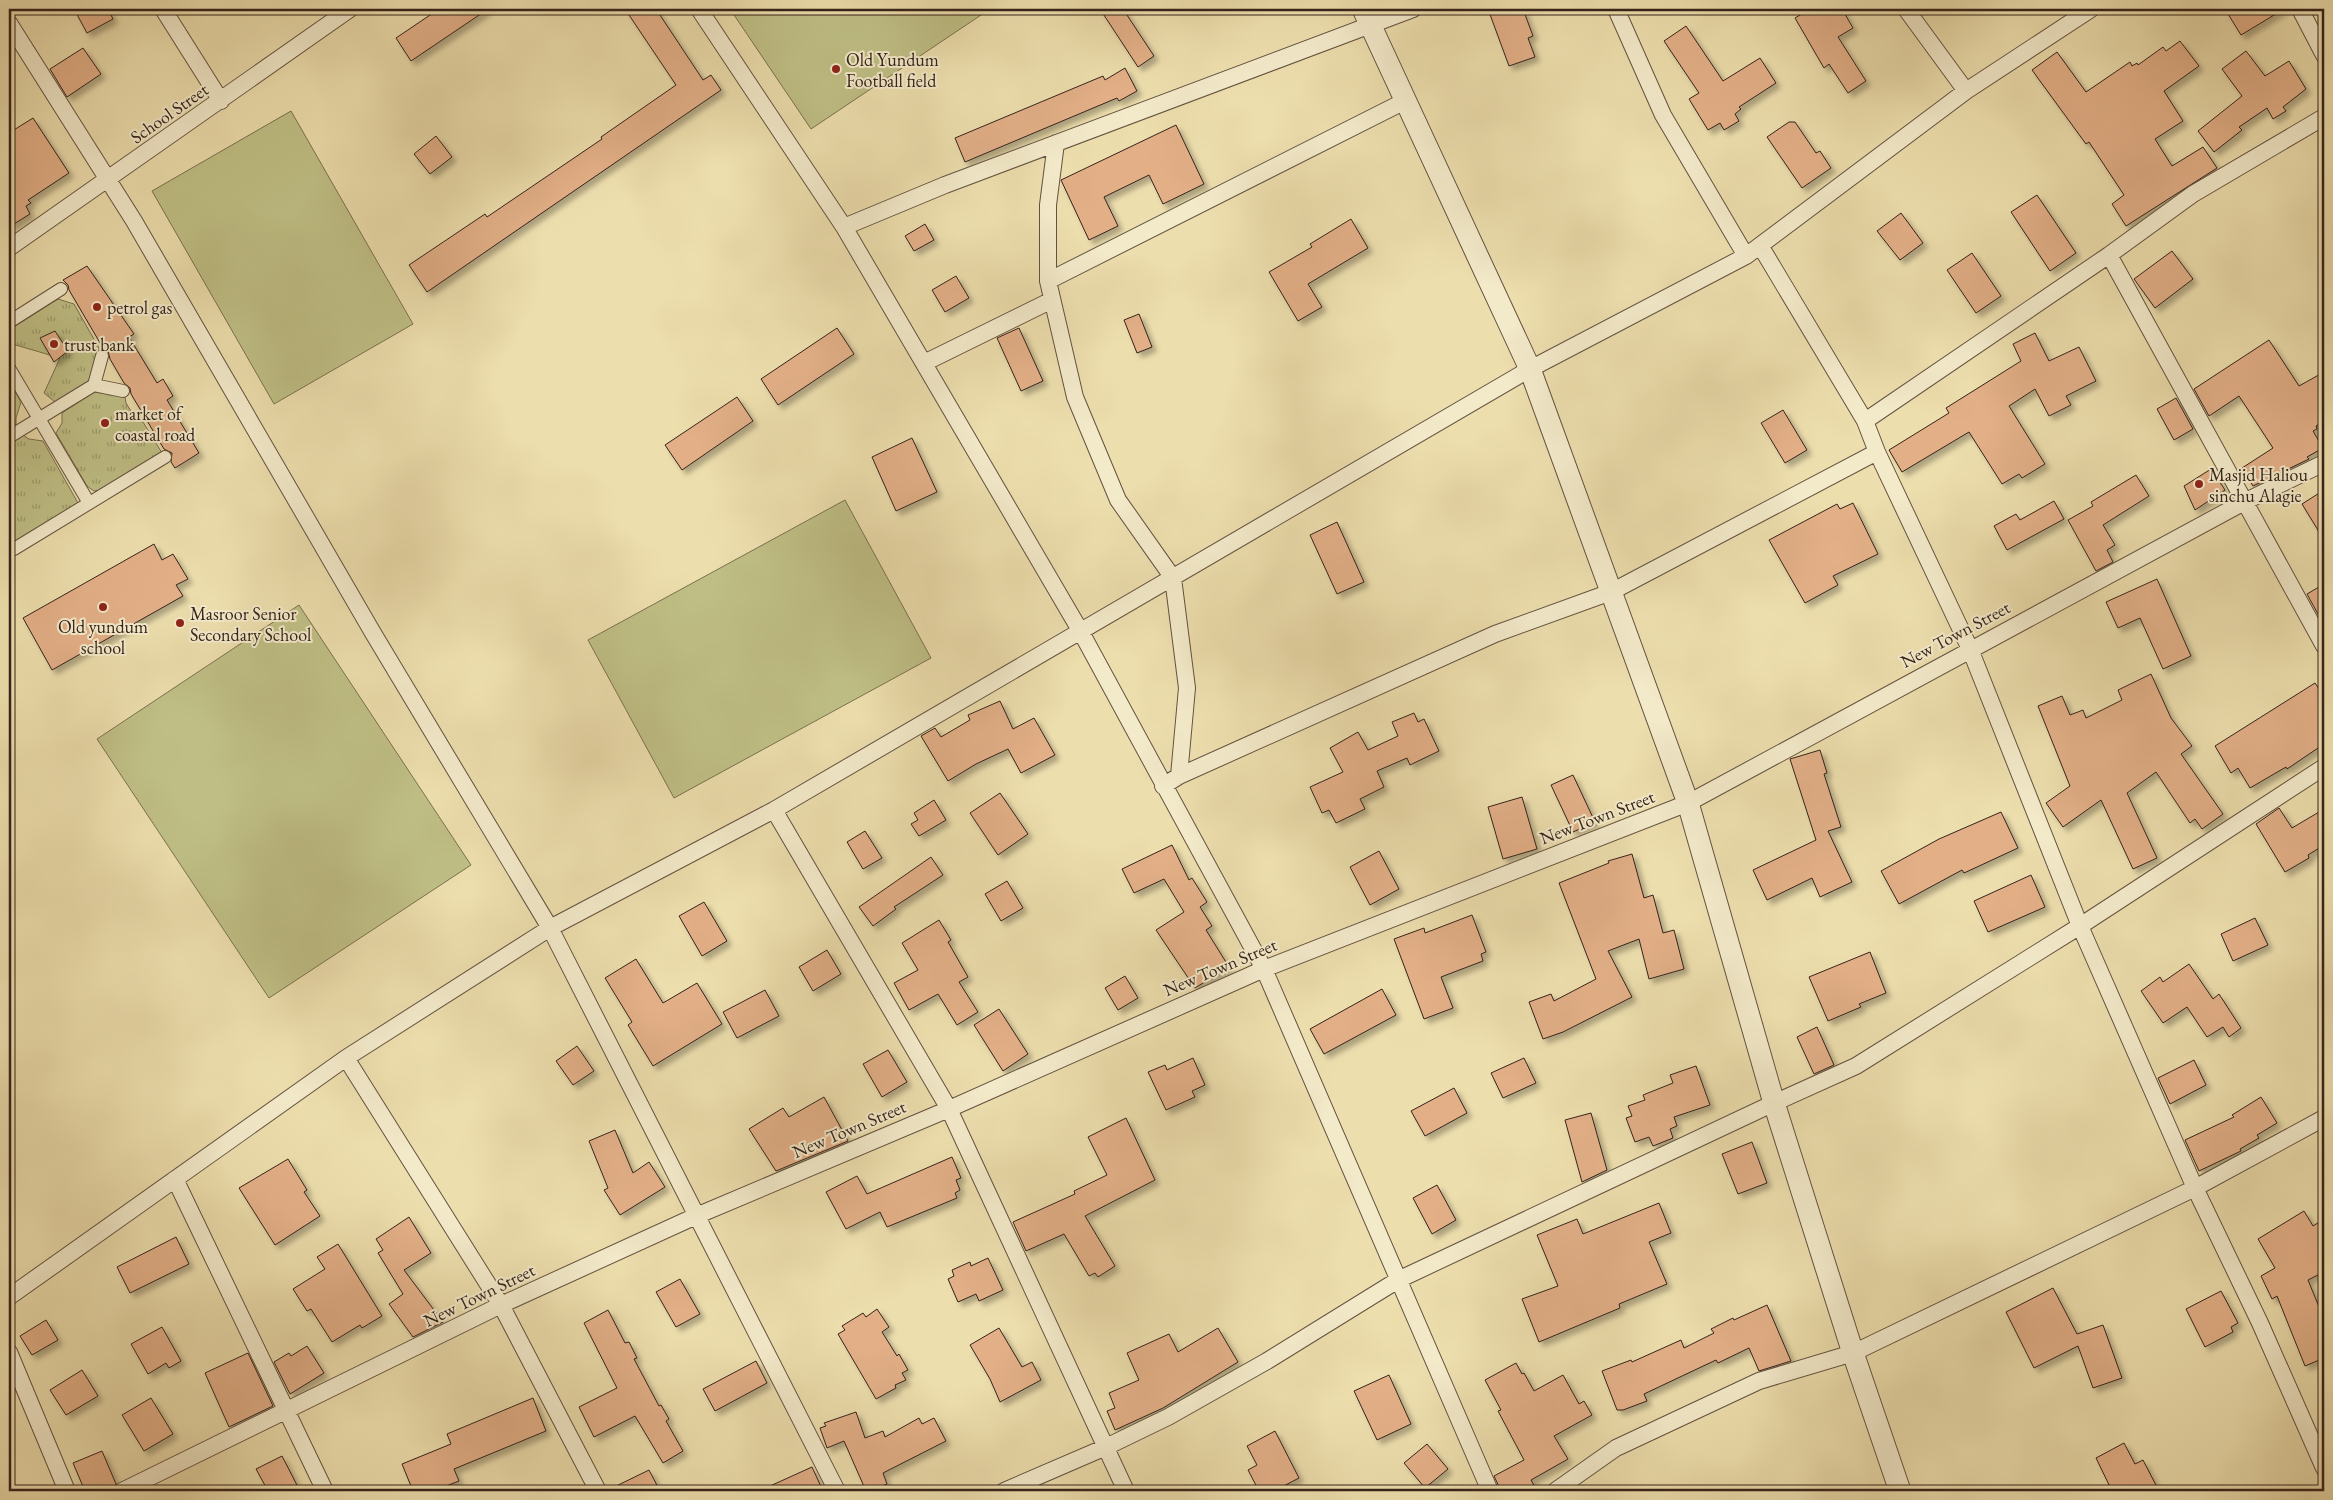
<svg xmlns="http://www.w3.org/2000/svg" width="2333" height="1500" viewBox="0 0 2333 1500" font-family="'EB Garamond',serif">
  <style>
    .grass { fill: url(#grass-tufts); stroke: #7a7150 }
    .green { fill: #bfbf85; stroke: #7a7150 }
    .building { fill: #e2af87; stroke: #35231b; filter: url(#shadow) }
    .lines { fill: none; stroke-linecap: round; stroke-linejoin: round }
    .pedestrian-casing { stroke: #635240; stroke-width: 14 }
    .minor-casing { stroke: #635240; stroke-width: 18 }
    .tertiary-casing { stroke: #635240; stroke-width: 23 }
    .pedestrian { stroke: #f3eaca; stroke-width: 12 }
    .minor { stroke: #f3eaca; stroke-width: 16 }
    .tertiary { stroke: #f3eaca; stroke-width: 21 }
    .poi-dot { fill: #8f2418; stroke: #f3eaca; stroke-width: 2 }
    .labels { text-anchor: middle; dominant-baseline: central; stroke-width: 4; stroke-linejoin: round; paint-order: stroke }
    .poi-label { font-size: 18px; fill: #35231b; stroke: #f3eaca; text-anchor: start }
    .street-label { font-size: 18px; fill: #35231b; stroke: #f3eaca }
  </style>
  <defs>
    <pattern id="grass-tufts" width="24" height="20" patternUnits="userSpaceOnUse" patternTransform="scale(1.25)"><rect width="24" height="20" fill="#bfbf85"/><path d="M3 7l-1-3M5 7V3M7 7l1-3M15 17l-1-3M17 17v-4M19 17l1-3" fill="none" stroke="#9c9b6c"/></pattern>
    <filter id="shadow"><feDropShadow dx="4.5" dy="4.5" stdDeviation="2.5" flood-color="#0004"/></filter>
  </defs>
  <rect width="100%" height="100%" fill="#eddead"/>
  <filter id="stains"><feTurbulence type="fractalNoise" baseFrequency=".004" numOctaves="4"/><feColorMatrix values="0 0 0 0 .2 0 0 0 0 .09 0 0 0 0 .02 0 0 0 .5 -.17"/></filter>
  <radialGradient id="worn" r=".72"><stop offset=".6" stop-color="#630" stop-opacity="0"/><stop offset="1" stop-color="#630" stop-opacity=".3"/></radialGradient>
  <path class="grass" d="M58 299 74 304 99 348 89 381 55 402 44 393 60 358 9 343V330Z
    M9 381 21 402 16 418V424L9 429Z
    M94 392 125 397 126 403 137 421 143 422 162 453 101 490 94 491 87 486 56 433 62 423V413Z
    M23 435 29 439 43 441 78 503 14 542 9 541V443Z"/>
  <path class="green" d="M730 9H990L811 129Z
    M291 111 413 324 274 404 152 191Z
    M845 500 931 658 674 798 588 640Z
    M299 605 471 865 269 998 97 739Z"/>
  <path class="building" d="M74 9H108L113 19 87 33Z
    M439 9H488L411 61 396 38Z
    M625 9H656L703 80 711 75 721 90 427 292 409 265 485 214 487 217 602 139 601 137 676 85Z
    M1100 9H1123L1154 56 1138 67Z
    M1488 9H1523L1533 36 1528 38 1535 57 1509 66Z
    M1810 9H1842L1853 28 1838 37 1866 81 1848 93 1829 64 1824 68 1795 18Z
    M2225 9H2284L2241 35Z
    M1686 26 1723 81 1760 58 1776 83 1739 107 1741 109 1735 114 1739 121 1724 130 1720 123 1708 130 1689 99 1699 93 1664 41Z
    M2180 41 2199 66 2164 91 2183 121 2155 139 2172 166 2203 147 2217 168 2126 226 2112 204 2124 195 2089 142 2086 144 2032 70 2057 52 2086 92 2130 62 2132 66 2137 63 2138 65 2163 47 2166 51Z
    M83 48 101 74 67 97 50 69Z
    M2246 51 2265 76 2289 61 2306 89 2283 107 2286 111 2273 119 2267 108 2239 127 2242 130 2214 152 2198 131 2242 96 2222 69Z
    M1125 68 1137 91 1119 101 1117 98 965 162 955 138 1103 76 1105 80Z
    M33 118 69 173 28 200 31 203 26 206 30 214 9 227V133Z
    M1789 122H1795L1816 153 1820 151 1831 168 1802 188 1767 137Z
    M1176 125 1204 184 1163 204 1149 175 1104 197 1118 226 1089 240 1061 180Z
    M436 136 452 157 430 174 414 154Z
    M2037 195 2076 253 2050 271 2011 212Z
    M1901 213 1923 243 1900 260 1877 231Z
    M1351 219 1368 248 1308 284 1322 307 1298 321 1269 272 1312 247 1310 244Z
    M925 224 934 240 914 251 905 236Z
    M2172 251 2193 279 2155 308 2134 279Z
    M1972 253 2001 296 1976 313 1947 270Z
    M87 266 134 334 129 337 157 383 163 379 173 396 167 400 199 453 175 468 171 462 172 453 164 449 131 394 130 388 124 383 110 359 108 351 103 348 69 290 68 285 63 280Z
    M956 276 969 298 945 312 932 290Z
    M1139 314 1152 347 1137 353 1124 320Z
    M837 328 854 354 778 405 761 379Z
    M1019 328 1043 381 1021 391 997 338Z
    M55 331 68 351 54 362 40 338Z
    M2035 333 2049 361 2079 347 2096 381 2066 396 2071 405 2049 416 2035 389 2009 406 2045 464 2022 478 2019 474 2002 484 1969 432 1902 472 1889 450 1949 413 1946 408 2021 361 2013 344Z
    M2269 340 2299 386 2324 372V422L2316 426 2317 429 2313 431 2323 448 2307 457 2309 459 2253 486 2242 468 2273 448 2239 396 2209 416 2194 389Z
    M737 397 753 421 682 470 665 445Z
    M2176 398 2193 429 2174 440 2157 409Z
    M1783 410 1807 450 1785 463 1761 423Z
    M912 438 937 492 896 511 872 457Z
    M2211 469 2225 490 2195 510 2184 486Z
    M2136 475 2149 496 2103 525 2115 545 2107 550 2113 562 2096 571 2068 520 2093 506 2091 502Z
    M2324 490V540L2302 504Z
    M2054 501 2064 519 2007 550 1994 526 2016 514 2020 520Z
    M1853 503 1878 554 1833 576 1838 585 1805 603 1769 540 1837 504 1840 509Z
    M1337 522 1364 582 1337 594 1310 535Z
    M154 544 162 560 173 554 188 579 176 585 183 596 52 670 23 618Z
    M2157 579 2191 656 2163 669 2140 618 2118 628 2106 602Z
    M2324 584V625L2307 594Z
    M2151 674 2171 718 2192 746 2181 754 2223 814 2202 829 2195 819 2190 823 2156 772 2127 793 2157 858 2133 869 2101 800 2063 827 2046 803 2070 786 2038 706 2062 696 2070 715 2083 710 2086 718 2122 700 2118 690Z
    M2315 683 2324 696V744L2287 769 2286 767 2250 788 2238 768 2231 773 2215 746Z
    M1000 701 1013 729 1034 718 1055 755 1021 773 1008 749 976 764 948 781 921 736 935 728 941 737 970 720 968 715Z
    M1414 713 1418 722 1424 719 1439 751 1410 765 1407 758 1377 771 1384 787 1360 799 1365 809 1336 823 1329 810 1322 813 1310 787 1343 772 1330 748 1358 732 1368 750 1398 736 1392 722Z
    M1820 750 1827 773 1824 774 1841 827 1828 831 1852 882 1820 897 1812 878 1767 900 1753 870 1816 840 1790 759Z
    M1573 775 1595 822 1573 832 1551 785Z
    M1000 793 1028 834 998 855 970 813Z
    M1522 797 1537 849 1503 859 1488 807Z
    M934 800 946 820 919 836 911 824 918 820 914 813Z
    M2279 808 2292 828 2324 809V845L2308 855 2309 858 2285 872 2256 824Z
    M2001 812 2018 848 1964 873 1962 870 1899 904 1881 871 1939 839Z
    M865 831 882 858 863 869 847 842Z
    M1172 845 1189 880 1192 878 1207 902 1200 907 1212 926 1206 930 1229 967 1195 988 1156 930 1184 912 1164 879 1134 893 1122 869Z
    M1379 851 1399 889 1370 905 1350 867Z
    M1632 854 1644 898 1653 895 1663 933 1674 930 1684 969 1649 979 1639 939 1608 951 1632 997 1563 1032 1543 1039 1529 1002 1551 994 1554 1001 1596 979 1559 883 1609 863 1608 861Z
    M931 857 943 875 894 907 896 909 873 926 859 907Z
    M2031 875 2045 907 1988 932 1974 901Z
    M1007 881 1023 908 1001 921 985 894Z
    M704 902 727 941 702 956 679 916Z
    M1472 915 1486 952 1481 954 1483 961 1441 977 1453 1008 1424 1019 1394 939 1424 928 1425 933Z
    M2255 918 2268 945 2233 961 2221 934Z
    M939 920 951 940 948 942 968 977 959 982 978 1012 957 1025 938 994 909 1010 894 983 918 970 902 943Z
    M827 950 841 974 813 991 799 967Z
    M1870 952 1886 993 1859 1004 1861 1007 1828 1021 1809 977Z
    M636 959 663 1003 697 983 722 1024 653 1066 628 1025 632 1022 605 978Z
    M2189 964 2213 999 2219 994 2241 1028 2229 1037 2223 1027 2207 1037 2187 1007 2163 1023 2141 991 2160 977 2163 982Z
    M1125 976 1138 998 1118 1010 1105 988Z
    M1382 989 1396 1015 1324 1054 1310 1029Z
    M765 990 779 1016 737 1038 723 1012Z
    M999 1009 1028 1054 1003 1071 974 1025Z
    M1817 1027 1834 1065 1814 1074 1797 1037Z
    M577 1046 594 1071 573 1085 556 1061Z
    M888 1050 907 1082 882 1097 863 1064Z
    M1193 1058 1205 1085 1192 1091 1195 1097 1166 1110 1148 1072 1165 1065 1167 1070Z
    M1524 1058 1536 1083 1503 1098 1491 1073Z
    M2194 1060 2206 1085 2170 1104 2158 1078Z
    M1696 1066 1710 1105 1674 1117 1677 1126 1670 1129 1673 1138 1653 1146 1649 1137 1635 1142 1626 1118 1632 1116 1628 1106 1645 1100 1643 1095 1673 1083 1670 1075Z
    M1454 1088 1467 1113 1425 1136 1411 1111Z
    M824 1097 848 1141 776 1171 749 1129 783 1108 789 1117Z
    M2261 1097 2277 1123 2257 1135 2259 1138 2240 1149 2241 1151 2199 1171 2185 1140 2234 1117 2232 1115Z
    M1591 1113 1607 1170 1582 1182 1565 1120Z
    M1126 1118 1155 1180 1085 1216 1115 1266 1098 1277 1095 1273 1089 1276 1064 1234 1026 1251 1013 1222 1075 1194 1074 1191 1107 1175 1088 1137Z
    M615 1130 633 1173 649 1162 665 1187 620 1215 604 1190 608 1188 589 1141Z
    M1752 1142 1767 1183 1738 1194 1722 1154Z
    M952 1157 961 1178 956 1180 960 1190 955 1193 957 1198 887 1227 880 1212 846 1229 826 1192 857 1176 867 1194Z
    M288 1159 307 1190 304 1192 320 1216 275 1245 239 1188Z
    M1437 1185 1456 1220 1432 1234 1413 1198Z
    M1659 1203 1671 1233 1649 1242 1667 1284 1619 1304 1620 1308 1539 1342 1522 1299 1558 1286 1537 1235 1577 1219 1583 1234Z
    M2304 1211 2313 1226 2324 1219V1272L2308 1280 2324 1319V1358L2305 1366 2277 1296 2272 1299 2261 1276 2275 1268 2258 1239Z
    M409 1217 431 1253 404 1270 443 1322 413 1337 389 1304 403 1294 378 1253 383 1250 376 1239Z
    M176 1237 189 1264 130 1293 117 1267Z
    M338 1244 382 1316 362 1328 360 1325 332 1342 311 1309 307 1311 293 1289 325 1269 317 1257Z
    M988 1258 1003 1290 979 1301 976 1294 958 1302 948 1279 954 1276 952 1270 970 1262 971 1266Z
    M680 1279 700 1314 676 1327 656 1292Z
    M2053 1288 2077 1334 2103 1325 2122 1378 2093 1388 2078 1346 2034 1368 2006 1312Z
    M2221 1291 2238 1323 2231 1327 2233 1332 2205 1347 2186 1309Z
    M1767 1305 1791 1361 1759 1371 1749 1348 1718 1363 1716 1360 1644 1394 1647 1401 1623 1410H1617L1602 1371 1631 1360 1632 1362 1681 1340 1684 1348 1714 1333 1711 1329 1733 1318 1734 1320Z
    M877 1309 889 1327 882 1332 897 1356 899 1354 908 1370 902 1373 906 1380 895 1385 896 1388 876 1399 838 1334 845 1330 842 1326 863 1313 866 1317Z
    M608 1310 625 1343 629 1342 637 1358 634 1359 659 1406 661 1405 669 1419 666 1421 683 1451 663 1463 635 1416 594 1437 579 1407 617 1388 584 1323Z
    M46 1320 58 1340 32 1355 20 1336Z
    M162 1327 181 1361 169 1368 166 1363 148 1374 131 1344Z
    M999 1328 1022 1367 1032 1362 1041 1380 1000 1402 990 1379 970 1345Z
    M1218 1328 1238 1362 1163 1408 1115 1430 1107 1411 1115 1408 1109 1393 1139 1380 1127 1353 1169 1334 1178 1352Z
    M307 1346 324 1373 290 1394 274 1362 289 1353 291 1356Z
    M248 1353 273 1406 229 1427 205 1373Z
    M756 1361 767 1383 715 1411 703 1389Z
    M1516 1363 1522 1374 1524 1373 1534 1391 1563 1375 1579 1404 1584 1401 1592 1415 1554 1436 1568 1459 1531 1480 1537 1491H1501L1494 1476 1524 1460 1498 1411 1501 1410 1485 1380Z
    M82 1370 98 1396 66 1415 50 1390Z
    M1389 1375 1411 1424 1377 1440 1354 1391Z
    M151 1398 173 1434 144 1451 122 1415Z
    M533 1398 546 1431 454 1469 459 1481 433 1491H413L402 1464 451 1444 447 1434Z
    M856 1412 865 1438 883 1431 885 1437 919 1418 922 1424 934 1418 946 1441 883 1473 887 1484 882 1486 884 1491H866L844 1441 827 1448 820 1428 826 1426 824 1423Z
    M1275 1431 1299 1478 1274 1491H1259L1248 1470 1257 1465 1247 1446Z
    M2124 1443 2135 1464 2143 1460 2159 1491H2112L2096 1458Z
    M1427 1444 1448 1469 1425 1488 1404 1463Z
    M102 1451 116 1484 112 1491H85L73 1463Z
    M282 1456 300 1491H268L256 1469Z
    M812 1467 823 1491H759Z
    M649 1470 660 1491H608V1490Z"/>
  <g class="lines">
    <g class="pedestrian-casing">
      <path id="pedestrian" d="M9 322 61 289
        M9 368 89 503
        M94 385 102 356
        M9 437 94 385 123 391
        M14 549 165 457"/>
    </g>
    <g class="minor-casing">
      <path id="minor" d="M163 9 221 101
        M699 9 844 227 945 185 1413 9
        M1616 9 1663 115 1746 256
        M1906 9 1966 91
        M2300 9 2324 55
        M9 23 134 221 373 633 550 928 837 1491
        M1056 143 1048 205V281L1075 397 1118 500 1173 578 1187 688 1179 776
        M844 227 1081 632 1264 969 1490 1491
        M1761 247 1865 421 1877 452 1970 649 2080 926 2195 1188 2260 1323 2324 1468
        M9 248 350 9
        M2109 255 2324 646
        M1048 281 1405 101
        M924 363 1052 300
        M1865 421 2109 255 2193 194 2324 117
        M1163 786 1179 776 1495 634 1611 592 1877 452
        M774 810 949 1109 1126 1491
        M346 1058 501 1305 598 1491
        M175 1179 325 1491
        M9 1297 346 1058 550 928 774 810 1530 369 1746 256 1966 91 2091 9
        M9 1352 67 1491
        M122 1491 501 1305 696 1216 949 1109 1264 969 1688 803 2246 501 2324 463
        M1004 1491 1106 1447 1168 1417 1267 1361 1398 1280 1774 1103 1856 1066 2080 926 2324 767
        M1555 1491 1616 1448 1759 1381 1853 1353 2195 1188 2324 1118"/>
    </g>
    <g class="tertiary-casing">
      <path id="tertiary" d="M1363 9 1530 369 1688 803 1774 1103 1853 1353 1900 1491"/>
    </g>
    <use href="#pedestrian" class="pedestrian"/>
    <use href="#minor" class="minor"/>
    <use href="#tertiary" class="tertiary"/>
  </g>
  <g class="poi-dot">
    <circle cx="836" cy="69" r="5"/>
    <circle cx="97" cy="307" r="5"/>
    <circle cx="54" cy="344" r="5"/>
    <circle cx="105" cy="423" r="5"/>
    <circle cx="2199" cy="484" r="5"/>
    <circle cx="103" cy="607" r="5"/>
    <circle cx="180" cy="623" r="5"/>
  </g>
  <g class="labels">
    <g class="poi-label">
      <text x="846" y="59">Old Yundum<tspan x="846" dy="21">Football field</tspan></text>
      <text x="107" y="307">petrol gas</text>
      <text x="64" y="344">trust bank</text>
      <text x="115" y="413">market of<tspan x="115" dy="21">coastal road</tspan></text>
      <text x="2209" y="474">Masjid Haliou<tspan x="2209" dy="21">sinchu Alagie</tspan></text>
      <text x="190" y="613">Masroor Senior<tspan x="190" dy="21">Secondary School</tspan></text>
      <text x="103" y="626" text-anchor="middle">Old yundum<tspan x="103" dy="21">school</tspan></text>
    </g>
    <g class="street-label">
      <text transform="translate(169 113) rotate(-35)">School Street</text>
      <text transform="translate(1955 634) rotate(-28)">New Town Street</text>
      <text transform="translate(1597 817) rotate(-21)">New Town Street</text>
      <text transform="translate(1220 967) rotate(-23)">New Town Street</text>
      <text transform="translate(849 1129) rotate(-23)">New Town Street</text>
      <text transform="translate(479 1295) rotate(-26)">New Town Street</text>
    </g>
  </g>
  <rect width="2333" height="1500" fill="none" stroke="#eddead" stroke-width="30"/>
  <rect x="10" y="10" width="2313" height="1480" fill="none" stroke="#35231b" stroke-width="2.5"/>
  <rect x="15" y="15" width="2303" height="1470" fill="none" stroke="#35231b"/>
  <rect width="100%" height="100%" filter="url(#stains)"/>
  <rect width="100%" height="100%" fill="url(#worn)"/>
</svg>
